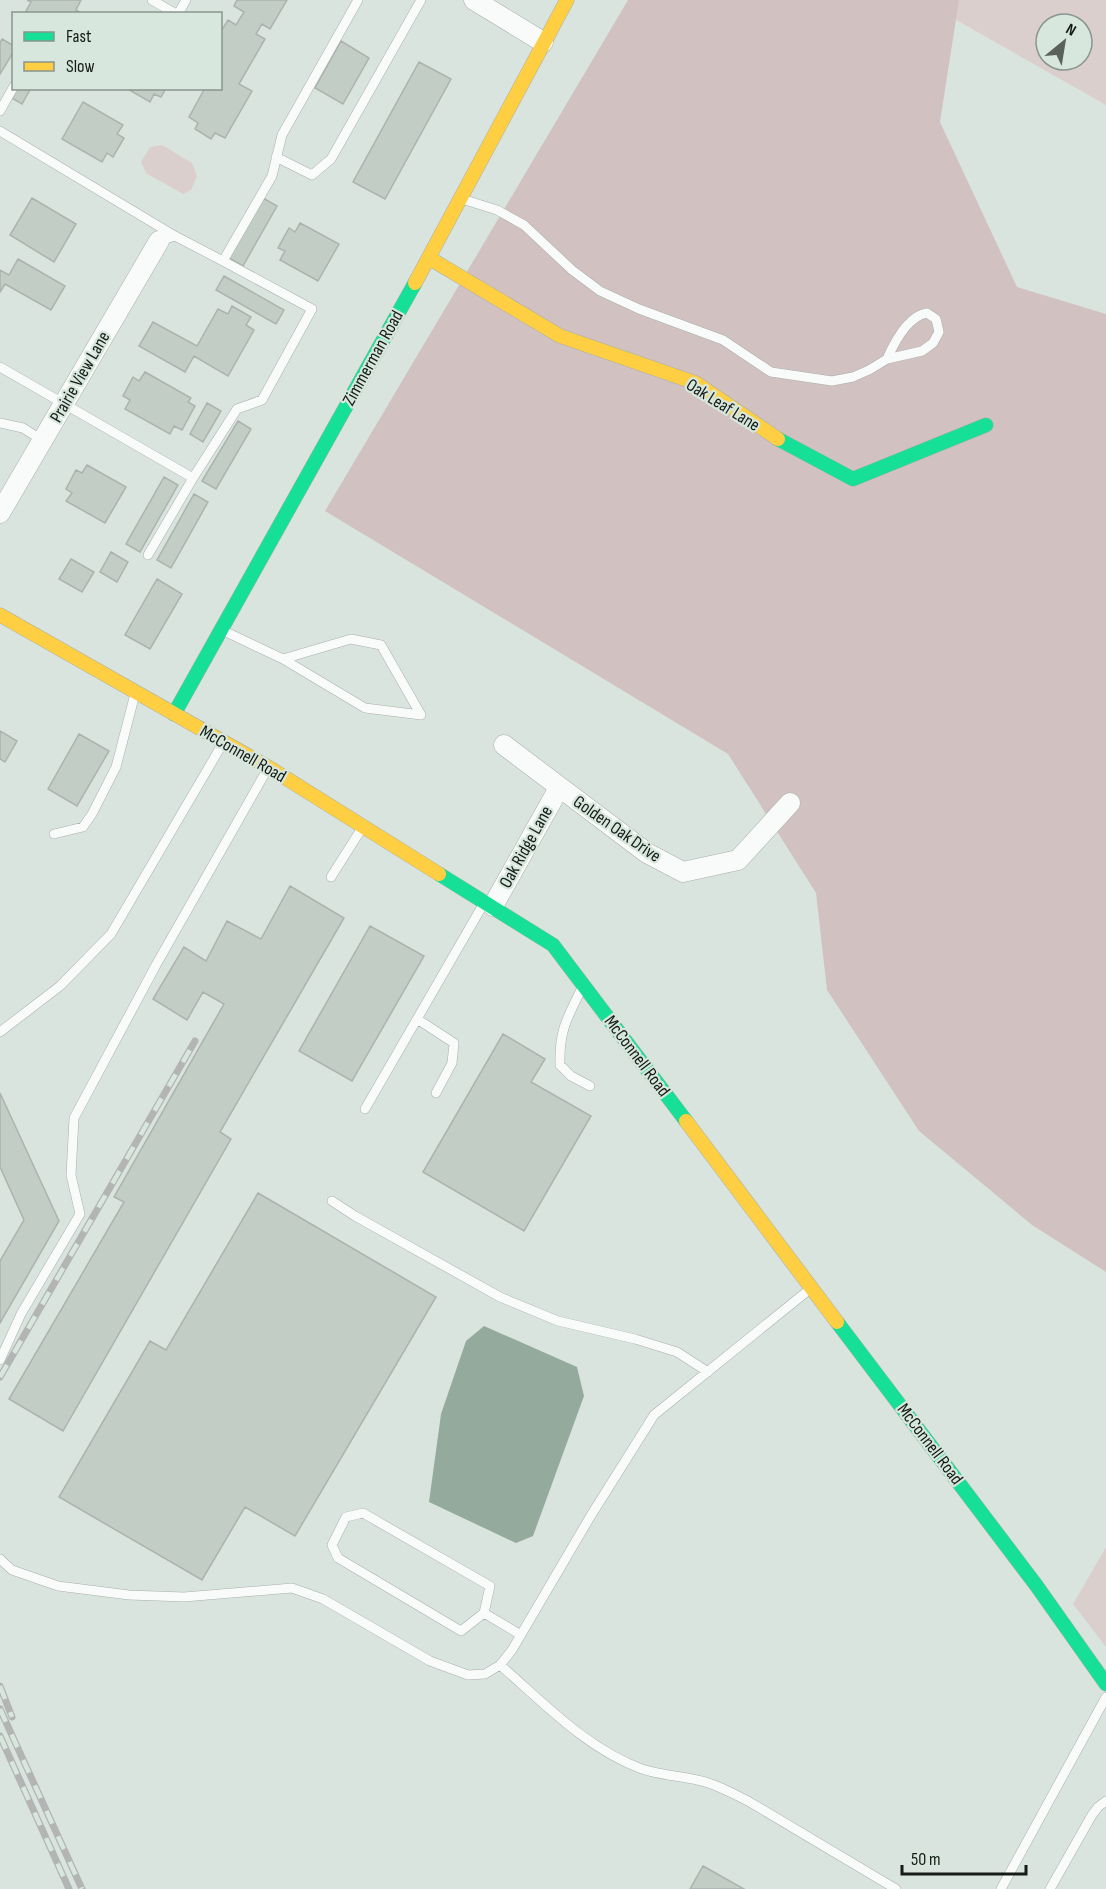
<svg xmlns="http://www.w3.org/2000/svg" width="1106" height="1889" viewBox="0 0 1106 1889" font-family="'Sofia Sans Condensed',sans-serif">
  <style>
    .green { fill: #dbcfce; fill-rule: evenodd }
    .forest { fill: #d1c2c1 }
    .water { fill: #93aa9c }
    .building { fill: #c2cdc6; stroke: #acb3af; stroke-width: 1.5 }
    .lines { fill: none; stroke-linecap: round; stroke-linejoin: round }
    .lane-casing { stroke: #a8afaa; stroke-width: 10 }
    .street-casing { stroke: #a8afaa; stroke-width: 21 }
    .fast-casing { stroke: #a8afaa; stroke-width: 15 }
    .slow-casing { stroke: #a8afaa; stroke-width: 15 }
    .lane { stroke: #f9fbfa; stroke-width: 9 }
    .street { stroke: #f9fbfa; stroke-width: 20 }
    .fast { stroke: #16e098; stroke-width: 14 }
    .slow { stroke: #ffcf43; stroke-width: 14 }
    .rail-casing { stroke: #b3b4b4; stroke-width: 7 }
    .rail { stroke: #d7e7dd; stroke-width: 4.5; stroke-dasharray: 14; stroke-linecap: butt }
    .labels { text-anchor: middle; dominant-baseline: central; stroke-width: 4.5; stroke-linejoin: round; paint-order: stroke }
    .street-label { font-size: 18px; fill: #151b17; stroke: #d7e7dd }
  </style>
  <rect width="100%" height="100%" fill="#dae4de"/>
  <path class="green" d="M921 0H1106V105ZM1046 24H1082V60H1046Z
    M162 145 192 163 197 176 191 190 183 194 146 173 141 162 150 147Z
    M1106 1547V1647L1073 1604Z"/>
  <path class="forest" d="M628 0H959L940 122 1017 287 1106 314V1272L1032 1225 919 1131 827 990 816 893 728 754 325 511Z"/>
  <path class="water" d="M484 1326 577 1367 584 1396 533 1536 516 1543 429 1502 441 1414 466 1341Z"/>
  <path class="building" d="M27 0H81L76 10 83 14H31L26 11 31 2Z
    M237 0H287L270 29 262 24 256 34 265 39 239 84 252 91 225 138 215 133 211 139 195 129 198 123 189 117 205 88H220V33L228 20 236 25 244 12 234 6Z
    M2 39 14 46V51L0 74V43Z
    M341 41 369 58 343 104 315 88Z
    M419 62 451 79 385 199 353 182Z
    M15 88H31L22 104 10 97Z
    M126 88H166L161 97 154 94 150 102Z
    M83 102 123 125 117 134 124 138 113 157 107 153 102 162 62 139Z
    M32 198 76 224 54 262 10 235Z
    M263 198 277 206 243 266 229 258Z
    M300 223 339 244 318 281 280 260 285 251 278 248 289 228 295 232Z
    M18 259 65 286 51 310 5 284 0 292V270L9 275Z
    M224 276 284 310 276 324 216 290Z
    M232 306 251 317 246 325 254 330 228 376 194 356 185 372 139 346 153 322 197 346 218 309 228 314Z
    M145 372 191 398 188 402 195 406 182 430 174 426 170 434 125 409 130 400 123 396 133 377 139 381Z
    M207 403 221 411 203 442 190 434Z
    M238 421 251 429 216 489 202 481Z
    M87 465 126 487 105 523 66 501 72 493 66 489 76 470 82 473Z
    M164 477 178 485 140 552 126 544Z
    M194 494 208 502 171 568 157 560Z
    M111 552 128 562 117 582 100 572Z
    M71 559 94 572 82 592 59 579Z
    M157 579 182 594 150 649 125 635Z
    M0 731 17 741 5 762 0 759Z
    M79 734 109 751 77 806 48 789Z
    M290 886 344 918 220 1132 231 1139 63 1431 9 1399 124 1202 114 1197 224 1004 203 992 187 1020 153 999 184 947 206 961 227 921 261 939Z
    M370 926 424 956 352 1081 299 1051Z
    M503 1034 545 1059 531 1082 591 1116 524 1231 423 1172Z
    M0 1093 59 1221 0 1323V1261L24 1220 0 1167Z
    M258 1193 436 1297 295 1536 245 1507 202 1580 59 1497 150 1341 166 1350Z
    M703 1866 744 1889H690Z"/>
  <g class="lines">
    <g class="lane-casing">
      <path id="lane" d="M152 0 176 14
        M178 14 186 0
        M0 111 14 86
        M0 131 175 236
        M276 157 312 175 331 159 421 0
        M462 199 497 210 524 225 572 270 600 291 639 309 723 340 771 372 832 381 853 377 869 370 887 359 922 351 933 343 939 332 936 319 927 313C908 316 894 343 887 359
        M159 241 175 236 223 261 272 176 282 135 358 0
        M0 367 193 478
        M0 423 23 428 42 440
        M148 555 193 478 237 409 262 400 312 309 223 261
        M224 631 283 659 365 708 421 715 381 645 351 639 283 659
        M54 834 83 827 92 814 116 767 135 694
        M331 877 362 828
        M581 990C566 1020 559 1032 560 1065L571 1076 590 1086
        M417 1019 454 1043 452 1063 436 1093
        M0 1032 60 986 111 934 223 743
        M365 1109 484 903
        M332 1201 355 1216 500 1297 558 1321 635 1339 677 1352 708 1372
        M0 1360 21 1314 80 1214 71 1175 74 1118 156 965 268 768
        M0 1559 12 1570 58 1586 129 1595 184 1597 292 1588 323 1599 430 1661 468 1675 485 1674 500 1665 512 1650 590 1517 654 1415 810 1289
        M484 1613 461 1631 338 1558 332 1545 346 1517 363 1513 490 1586 484 1613 521 1635
        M500 1665C544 1703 587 1749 642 1769 660 1775 679 1776 697 1780 714 1783 732 1793 748 1801L896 1889
        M1001 1889 1106 1697
        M1050 1889 1092 1815 1098 1807 1106 1801"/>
    </g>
    <g class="street-casing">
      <path id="street" d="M474 0 543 42
        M0 513 159 241
        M504 745 647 853 683 872 738 860 790 803
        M493 906 559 788"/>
    </g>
    <g class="fast-casing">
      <path id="fast" d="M778 439 853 479 986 425
        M174 714 415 283
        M439 874 553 945 686 1121
        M837 1322 1036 1585 1106 1684"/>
    </g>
    <g class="slow-casing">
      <path id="slow" d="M429 258 560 336 696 383 778 439
        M415 283 567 0
        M0 615 268 767 439 874
        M686 1121 837 1322"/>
    </g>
    <use href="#lane" class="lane"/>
    <use href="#street" class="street"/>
    <use href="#fast" class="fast"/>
    <use href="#slow" class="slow"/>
    <g class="rail-casing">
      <path id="rail" d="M0 1377 195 1041
        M0 1686 12 1717
        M0 1709 82 1889
        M0 1736 69 1889"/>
    </g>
    <use href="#rail" class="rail"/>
  </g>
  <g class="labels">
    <g class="street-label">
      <text transform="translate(373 358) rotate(-61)">Zimmerman Road</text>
      <text transform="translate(80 377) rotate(-60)">Prairie View Lane</text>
      <text transform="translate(723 405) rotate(32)">Oak Leaf Lane</text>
      <text transform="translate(243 754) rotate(30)">McConnell Road</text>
      <text transform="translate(617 829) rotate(35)">Golden Oak Drive</text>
      <text transform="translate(526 847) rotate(-61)">Oak Ridge Lane</text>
      <text transform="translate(637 1056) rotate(53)">McConnell Road</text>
      <text transform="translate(930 1444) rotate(53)">McConnell Road</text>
    </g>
  </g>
  <rect x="12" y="12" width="210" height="78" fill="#d7e7dd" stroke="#89958e" stroke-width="1.5"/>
  <rect x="24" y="32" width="30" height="9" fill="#16e098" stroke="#89958e" stroke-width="1.5"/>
  <text x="66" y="42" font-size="18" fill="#151b17">Fast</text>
  <rect x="24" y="62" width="30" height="9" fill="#ffcf43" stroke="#89958e" stroke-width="1.5"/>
  <text x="66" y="72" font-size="18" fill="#151b17">Slow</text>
  <g transform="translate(1064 42) rotate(30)"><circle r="28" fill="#d7e7dd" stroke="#89958e" stroke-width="1.5"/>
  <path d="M0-4.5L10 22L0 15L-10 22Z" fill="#5a615d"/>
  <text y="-9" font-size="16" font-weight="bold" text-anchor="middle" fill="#151b17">N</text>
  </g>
  <path d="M902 1865v9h124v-9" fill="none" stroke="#151b17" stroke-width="3"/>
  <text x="911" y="1865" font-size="18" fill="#151b17" stroke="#d7e7dd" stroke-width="4.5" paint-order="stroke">50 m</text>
</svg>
